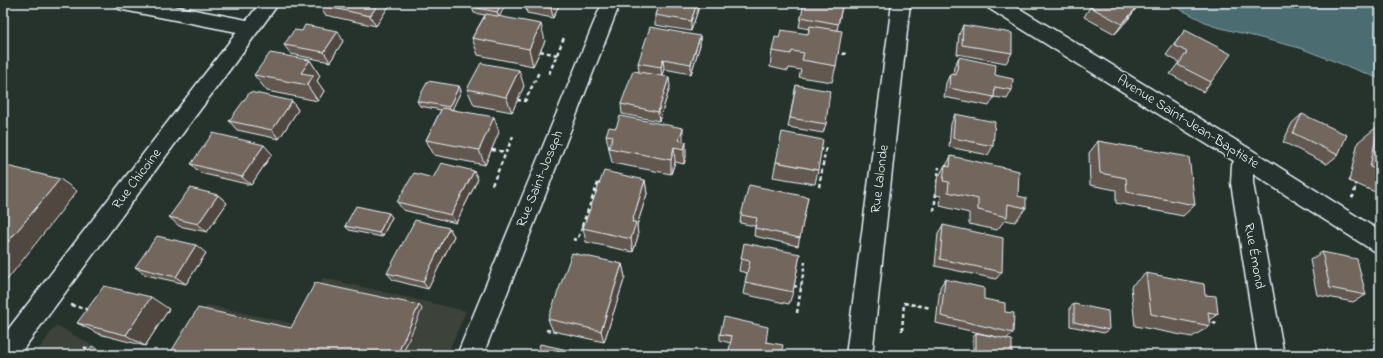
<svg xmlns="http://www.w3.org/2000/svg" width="1383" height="358" viewBox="0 0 1383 358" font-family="'Indie Flower',sans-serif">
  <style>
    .built { fill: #3d423b }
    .water { fill: #4b6d71; stroke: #8aa2a7 }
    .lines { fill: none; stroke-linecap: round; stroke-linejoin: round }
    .minor-casing { stroke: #e8f1f8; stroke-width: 3 }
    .path { stroke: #e8f1f8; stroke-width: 2.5; stroke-dasharray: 4 3; stroke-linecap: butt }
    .minor { fill: #26332d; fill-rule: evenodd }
    .wall { fill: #625850; stroke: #e8f1f8 }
    .shaded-wall { fill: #504741; stroke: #e8f1f8 }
    .building { fill: #72665d; stroke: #e8f1f8 }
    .labels { text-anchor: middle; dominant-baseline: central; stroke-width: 4; stroke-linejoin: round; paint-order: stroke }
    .street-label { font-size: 14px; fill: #e8f1f8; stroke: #26332d }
  </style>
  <rect width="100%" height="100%" fill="#26332d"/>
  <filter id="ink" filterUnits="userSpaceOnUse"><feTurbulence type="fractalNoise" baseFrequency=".025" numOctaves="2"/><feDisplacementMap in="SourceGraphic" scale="8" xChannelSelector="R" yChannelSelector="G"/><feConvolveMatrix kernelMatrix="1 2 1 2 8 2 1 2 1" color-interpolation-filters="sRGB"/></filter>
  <g filter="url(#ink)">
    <path class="built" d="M323 278 466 311 447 355H177L207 305 299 325Z
      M56 325 109 355H35Z"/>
    <path class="water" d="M1168 3H1380V79L1300 48 1213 26Z"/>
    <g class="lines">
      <g class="minor-casing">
        <path id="minor" d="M114 3H158L247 20 260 3H279L19 355H3V336L237 32 123 10 116 8Z
          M602 3H620L483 355H457Z
          M892 3H910L872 355H846Z
          M986 3H1010L1255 152 1380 231V253L1372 250 1253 174V183L1284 355H1258L1231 183 1232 165 1234 161 988 8Z"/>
      </g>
      <path class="path" d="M540 51 557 55
        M837 55V53L846 54
        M549 74 565 35
        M517 100 525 101 539 72
        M492 150 506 152
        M492 185 514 134
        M819 187 826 147
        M1351 197H1353L1356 184
        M934 211 939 167
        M582 226 598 183 595 182
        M573 239 577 240 583 226
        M793 286 801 287
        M71 305 89 310
        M797 313 805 262
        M1206 320 1219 325
        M546 330 553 331 554 328
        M902 331 904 303 931 308
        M84 347 97 355"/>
      <use href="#minor" class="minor"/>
    </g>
    <path class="wall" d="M391 3 376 26 325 15 319 5Z
      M525 3H560L553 18 527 13Z
      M659 3H698V10L691 31 655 25V15Z
      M843 3 837 30 836 66 832 82 799 77 801 70 789 68 788 71 770 67 772 51 779 38 808 34 809 29 799 27 801 17Z
      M472 7H504L499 16 545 41 533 66 478 55 472 38 485 15 474 13Z
      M1090 7 1130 17 1115 34 1084 17Z
      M963 25 1012 53 1006 63 957 54 959 35Z
      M1185 30 1211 82 1203 92 1170 74 1179 62 1166 55Z
      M700 36V45L691 74 664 69 662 76 670 87 659 121 622 114 621 104 639 72 638 63Z
      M343 41 330 62 291 54 284 45Z
      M959 57 995 75 1012 90 1007 99 994 97 989 106 944 97 946 83 950 74H953L954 67Z
      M310 60 320 76 317 81 324 91 318 101 267 91 254 75Z
      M796 85 826 124 823 133 788 127Z
      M459 86 461 91 452 109 499 132 485 165 434 155 426 140 441 110 420 106 417 101Z
      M524 86 512 112 474 105 467 89Z
      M292 101 298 110 279 139 237 130 229 121Z
      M955 114 993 146 988 155 949 147 951 124Z
      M1302 114 1338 155 1327 164 1283 142 1292 123Z
      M1378 126 1380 127V194L1349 181 1358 142Z
      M616 128 683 141 686 157 684 164 675 162 671 174 612 163 606 135Z
      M1098 141 1195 205 1183 216 1116 203V190L1090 185 1089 153Z
      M272 154 251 185 200 173 191 164Z
      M951 156 1018 196 1026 208 1015 222 1005 220 997 230 969 224V213L940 206 941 196 936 195 937 180 945 165 946 166Z
      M776 162 818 170 815 184 773 177Z
      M433 178 478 179 456 223 403 210 397 202Z
      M645 180 647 194 637 225 638 236 633 252 586 242 583 228Z
      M218 195 227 203 207 232 179 226 169 217Z
      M808 197 798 246 754 236 755 226 740 223 741 215Z
      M392 217 382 237 349 230 345 226Z
      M943 225 1002 272 996 279 935 266 938 233Z
      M449 228 454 236 428 289 393 280 387 273Z
      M1322 252 1366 295 1353 302 1317 295 1310 260Z
      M206 253 186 284 146 275 135 267Z
      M800 254 793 292 789 304 743 294 747 273 739 271 741 259Z
      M622 264 625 277 604 342 553 331 548 319Z
      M1146 273 1205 295 1218 314 1209 320 1210 326 1192 337 1135 326 1131 286Z
      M945 279 984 299 1005 312 1013 333 1006 339 1012 355H973V337L976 333 997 337 936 323 940 287Z
      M1074 304 1109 330 1104 333 1070 326V307Z
      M169 309 145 346 99 334 77 323Z
      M720 334 766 342 730 343 720 340Z
      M1168 352 1184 355H1163Z"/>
    <path class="shaded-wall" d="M379 3H391L376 26 370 16Z
      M502 3H503L504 7 499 18 497 12Z
      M553 3H560L553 18 551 8Z
      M697 3H698V10L691 31V21Z
      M1137 7 1130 17 1115 34 1122 24Z
      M541 24 545 41 533 66 529 49Z
      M338 31 343 41 330 62 324 52Z
      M700 36V45L691 74V64Z
      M663 59 664 69 662 77 661 67Z
      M310 60 320 76 317 81 324 91 318 101 307 85 301 73Z
      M519 70 524 86 512 112 506 97Z
      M669 77 670 87 659 121 658 112Z
      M459 86 461 91 451 112 449 107Z
      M292 101 298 110 279 139 272 130Z
      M494 117 499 132 485 165 479 150Z
      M683 128V143L679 140Z
      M686 142V157L684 164V149Z
      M264 145 272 154 251 185 242 177Z
      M674 147 675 162 671 174V160Z
      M474 171 478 179 456 223 451 215Z
      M60 179 77 191 3 285V248Z
      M645 180 647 194 637 225 638 236 633 252 631 239 632 222Z
      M218 195 227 203 207 232 198 224Z
      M389 213 392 217 382 237 379 233Z
      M449 228 454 236 428 289 423 282Z
      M196 245 206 253 186 284 176 277Z
      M622 264 625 277 604 342 601 331Z
      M151 297 169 309 145 346 126 335Z
      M419 305 422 309 402 355H397Z"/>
    <path class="building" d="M321 3H379L370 16 319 5Z
      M475 3H502L497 12 472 7Z
      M525 3H553L551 8Z
      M659 3H697L691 21 655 15Z
      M804 3H843L838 24 801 17Z
      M1093 3H1129L1137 7 1122 24 1090 7Z
      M486 14 541 24 529 49 472 38Z
      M305 25 338 31 324 52 284 45 294 30 302 31Z
      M963 25 1012 33V53L962 45Z
      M810 26 842 31 836 66 802 60 804 53 792 51 791 54 772 51 775 37 779 38 781 30 808 34Z
      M650 27 700 36 691 64 663 59 661 67 638 63Z
      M1185 30 1231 54 1211 82 1178 65 1187 52 1174 45Z
      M270 53 310 60 301 73 314 75 307 85 254 75Z
      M959 57 996 65 995 75 1013 79 1012 90 995 87 994 97 949 88 950 74 956 75Z
      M481 63 519 70 506 97 467 89Z
      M633 71 669 77 658 112 621 104Z
      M428 81 459 86 449 107 417 101Z
      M796 85 830 91 826 124 790 118Z
      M250 92 292 101 272 130 229 121Z
      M442 108 494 117 479 150 426 140Z
      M955 114 995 122 993 146 953 138Z
      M1302 114 1347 135 1338 155 1293 133Z
      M620 116 683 128 679 140 686 142 684 149 674 147 671 160 609 148 613 136 606 135 609 127 616 128Z
      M1378 126 1380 127V171L1370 167Z
      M782 132 823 140 818 170 776 162Z
      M213 133 264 145 242 177 191 164Z
      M1098 141 1189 157 1195 205 1127 192 1126 178 1100 173Z
      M951 156 1019 171 1018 196 1026 198V208L1008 204 1007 217 978 210V199L948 192 949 182 943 181 945 165 950 167Z
      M441 163 474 171 451 215 397 202 414 173 433 178Z
      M3 165 60 179 3 248Z
      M604 171 645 180 632 222H636L631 239 583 228Z
      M749 185 808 197 800 238 755 228 757 218 741 215Z
      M190 188 218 195 198 224 169 217Z
      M356 206 389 213 379 233 345 226Z
      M415 220 449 228 423 282 387 273Z
      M943 225 1003 238 1002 272 940 259Z
      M157 236 196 245 176 277 135 267Z
      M744 243 800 254 793 292 745 282 750 261 741 259Z
      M1322 252 1357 259 1366 295 1330 288Z
      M572 253 622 264 601 331 548 319Z
      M1146 273 1204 284 1205 295 1216 296 1218 314 1208 312 1210 326 1151 314Z
      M945 279 984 288V299L1005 303V312L1014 313 1013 333 941 316Z
      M315 283 419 305 397 355H169L198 308 291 328Z
      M104 286 151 297 126 335 77 323Z
      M1074 304 1108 311 1109 330 1074 322Z
      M724 317 768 327 766 342 783 345 781 355H728L732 336 720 334Z
      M976 333 1012 340V355H976Z
      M540 344 591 355H528V353L536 355Z
      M92 346 109 355H85Z
      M943 352 955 355H943Z
      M1168 352 1184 355H1169Z"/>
  </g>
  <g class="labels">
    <g class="street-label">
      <text transform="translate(1188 122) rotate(32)">Avenue Saint-Jean-Baptiste</text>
      <text transform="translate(137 179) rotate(-53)">Rue Chicoine</text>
      <text transform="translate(540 179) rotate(-68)">Rue Saint-Joseph</text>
      <text transform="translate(880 179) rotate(-83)">Rue Lalonde</text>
      <text transform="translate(1254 256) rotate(80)">Rue Émond</text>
    </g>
  </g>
  <rect width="1383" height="358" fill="none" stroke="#26332d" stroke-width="16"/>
  <rect x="8" y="8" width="1367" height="342" fill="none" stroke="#e8f1f8" stroke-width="1.5" filter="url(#ink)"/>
</svg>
